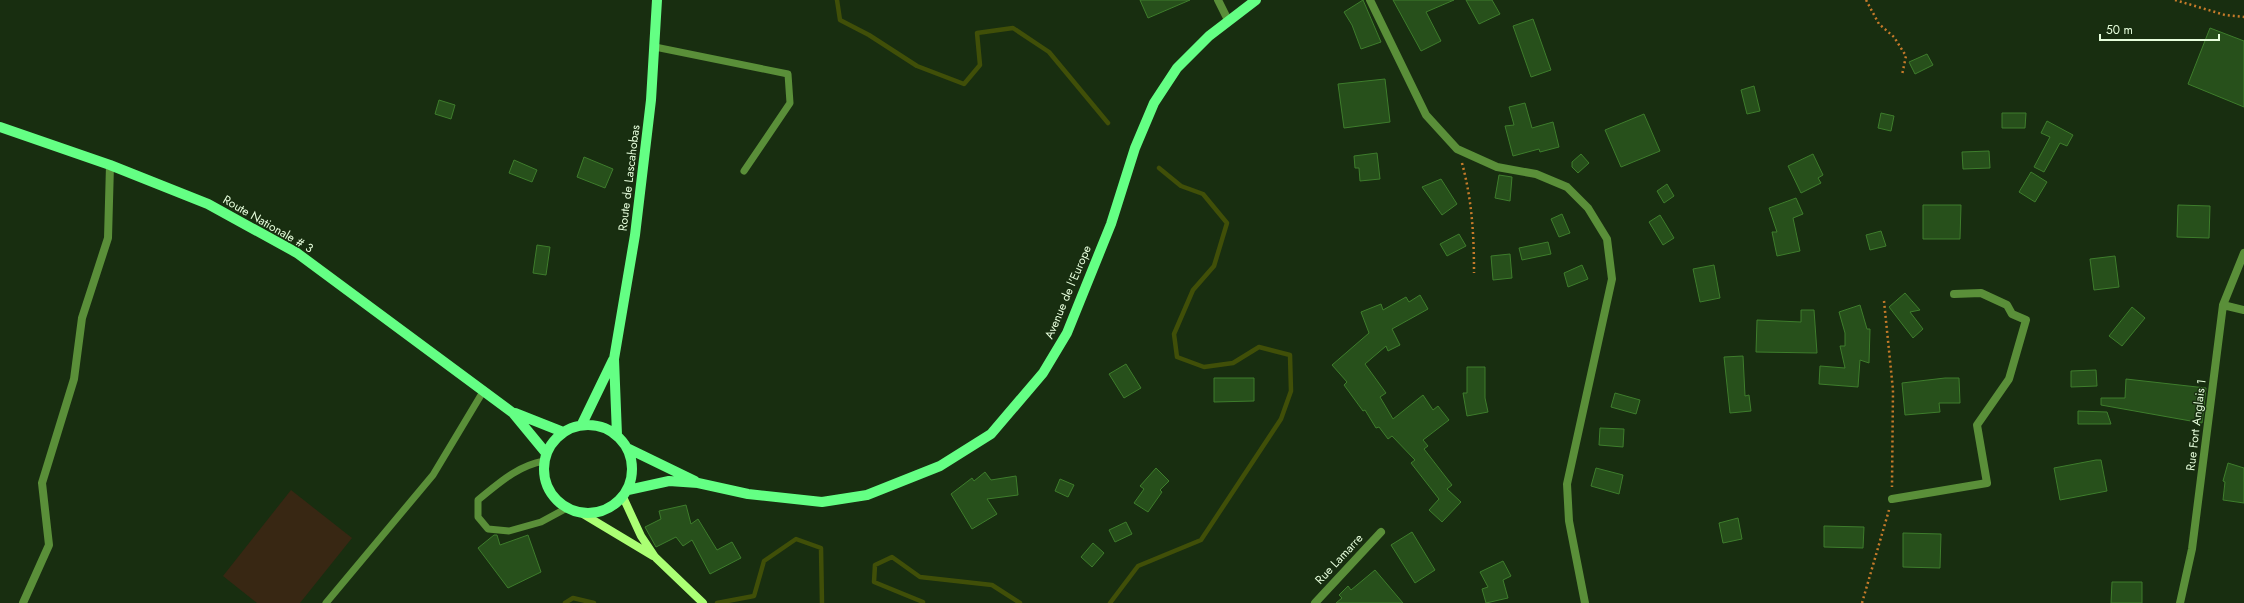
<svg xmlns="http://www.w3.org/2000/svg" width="2244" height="603" viewBox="0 0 2244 603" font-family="Jost,sans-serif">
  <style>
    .green { fill: #382713 }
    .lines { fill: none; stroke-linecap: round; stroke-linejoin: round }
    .stream { stroke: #404f08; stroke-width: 4.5 }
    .building { fill: #27501b; stroke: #3e7d2c }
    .path { stroke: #c67b2a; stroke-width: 2.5; stroke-dasharray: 2 3; stroke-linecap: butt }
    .service { stroke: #5a8f39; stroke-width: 7 }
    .minor { stroke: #5a8f39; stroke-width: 8 }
    .secondary { stroke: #abff74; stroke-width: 8 }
    .primary { stroke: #64ff84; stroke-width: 10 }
    .labels { text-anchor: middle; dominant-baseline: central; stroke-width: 3; stroke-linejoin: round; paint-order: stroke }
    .street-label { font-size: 12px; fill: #e7ffdd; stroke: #182e10 }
  </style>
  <rect width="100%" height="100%" fill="#182e10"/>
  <path class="green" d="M291 490 352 538 300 603H257L223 576Z"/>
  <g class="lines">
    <path class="stream" d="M837 0 840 20 869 35 917 66 964 84 980 65 977 33 1013 28 1049 52 1108 123
      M565 603 573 598 594 603
      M717 603 754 596 764 561 796 539 821 548 822 603
      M922 603 923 602 874 582 875 565 892 557 920 577 992 585 1020 603
      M1110 603 1138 566 1201 540 1281 419 1291 391 1290 355 1259 347 1233 363 1204 367 1177 357 1174 334 1193 290 1214 266 1227 223 1203 194 1181 186 1159 168"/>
  </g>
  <path class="building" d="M1140 0H1190L1148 18Z
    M1363 0 1381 42 1361 49 1352 25 1344 12Z
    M1393 0H1454L1426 12 1441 41 1421 51Z
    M1466 0H1492L1500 14 1479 24Z
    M1533 19 1551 70 1531 77 1513 26Z
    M2210 28 2244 41V107L2188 84Z
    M1927 54 1933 65 1915 74 1909 62Z
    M1385 79 1390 122 1344 128 1338 84Z
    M1754 86 1760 111 1747 114 1741 90Z
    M439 100 455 105 451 119 435 114Z
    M1525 103 1532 128 1553 122 1559 147 1540 152 1539 149 1513 156 1505 126 1514 125 1509 107Z
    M1881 113 1894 116 1891 131 1878 128Z
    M2002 113H2026L2025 128H2002Z
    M1644 114 1660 151 1621 167 1605 130Z
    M2047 121 2073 135 2067 146 2060 143 2044 172 2034 167 2050 137 2041 133Z
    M1989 151 1990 168 1963 169 1962 152Z
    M1377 153 1380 179 1360 181 1359 168H1355L1354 156Z
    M1581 154 1589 163 1578 173 1572 167V162Z
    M1813 154 1823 175 1818 178 1821 183 1801 193 1788 166Z
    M584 157 613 169 605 188 577 177Z
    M514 160 537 170 532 182 509 173Z
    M2031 172 2047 182 2035 202 2019 192Z
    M1499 175 1512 177 1510 201 1495 198Z
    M1441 179 1457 204 1442 215 1422 187Z
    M1667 184 1674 196 1664 203 1657 191Z
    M1796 198 1803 214 1793 218 1800 251 1777 256 1772 232H1777L1769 208Z
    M1923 205H1961L1960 239H1923Z
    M2178 205 2210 206 2209 238 2177 237Z
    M1562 214 1570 233 1559 237 1551 219Z
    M1660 215 1674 238 1663 245 1649 222Z
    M1881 231 1886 246 1870 250 1866 235Z
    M1459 234 1466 246 1447 256 1440 244Z
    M1548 242 1551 254 1522 260 1519 248Z
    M537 245 550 247 546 275 533 273Z
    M1510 254 1512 278 1493 280 1491 256Z
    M2115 256 2119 287 2094 290 2090 259Z
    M1582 265 1588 279 1568 287 1564 273Z
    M1714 265 1720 298 1700 302 1693 269Z
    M1905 293 1920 310 1910 312 1923 329 1913 338 1889 307Z
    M1420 295 1428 309 1392 329 1400 345 1388 351 1386 346 1365 364 1386 393 1380 397 1393 419 1423 395 1433 410 1438 406 1449 420 1423 440 1428 446 1424 449 1452 485 1447 489 1461 502 1442 522 1429 510 1439 499 1411 463 1415 460 1392 436 1388 439 1379 427 1376 428 1365 410 1363 411 1344 385 1347 382 1332 365 1369 333 1361 312 1381 304 1383 310 1406 297 1409 302Z
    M1860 305 1867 329H1870L1869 363 1860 360 1858 387 1819 384 1820 366 1845 368 1840 346H1845V333L1839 312Z
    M2132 307 2145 318 2122 346 2109 336Z
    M1801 310H1814L1817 353 1756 352 1757 320 1801 322Z
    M1743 356 1745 396 1749 395 1751 411 1730 413 1724 357Z
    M1126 364 1141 388 1124 398 1109 374Z
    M1467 367H1485V398L1488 412 1467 416 1463 393H1467Z
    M2096 370 2097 386 2071 387V371Z
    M1214 378H1254V401L1214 402Z
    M1945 378H1959L1960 403H1939L1940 412 1905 415 1902 383Z
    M2126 379 2206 388 2202 423 2101 405V398H2125Z
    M1615 393 1640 400 1636 414 1611 407Z
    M2078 411 2107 412 2111 424H2078Z
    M1600 428 1624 429 1623 447 1599 445Z
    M2096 460H2101L2107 491 2060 500 2054 468Z
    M2228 463 2244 468V503L2223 500 2225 482 2223 481Z
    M1156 468 1169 481 1160 490 1162 492 1148 512 1134 503 1144 489 1140 486Z
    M1596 468 1623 475 1619 494 1591 486Z
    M985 472 991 480 1016 476 1018 495 987 499 997 514 972 529 951 494 972 478 974 481Z
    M1060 479 1074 485 1068 497 1055 491Z
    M686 505 691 524 698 519 717 550 732 542 741 558 710 574 692 540 683 546 676 537 656 547 645 527 661 519 659 511Z
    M1738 518 1742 539 1723 543 1719 523Z
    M1126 522 1132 534 1115 542 1109 530Z
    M1824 526 1864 527 1863 548 1824 547Z
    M1412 532 1435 570 1415 583 1391 545Z
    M1903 533 1941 534 1940 568 1903 567Z
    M494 535H497L500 545 528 535 541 572 508 588 478 548Z
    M1093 543 1104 553 1092 567 1081 557Z
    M1503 561 1511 576 1503 580 1508 598 1486 603 1482 589 1488 587 1480 572Z
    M1375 570 1403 603H1336L1342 598 1339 595 1348 586 1351 590Z
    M2112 582H2142V603H2111Z"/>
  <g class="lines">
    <path class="path" d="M1866 0 1879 24 1894 37 1906 56 1902 75
      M2175 0 2225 15 2244 17
      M1462 163C1472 200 1474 235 1474 273
      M1884 301 1893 390 1892 487
      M1862 603 1889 510"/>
    <path class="service" d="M655 47 788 74 790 103 744 171
      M544 461C517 466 499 483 478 500V517L488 529 509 531 541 522 567 508
      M326 603 433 475 484 390"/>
    <path class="minor" d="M1218 0 1228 20
      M1370 0 1426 115 1457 149 1497 167 1536 174 1567 187 1588 208 1607 239 1612 279 1567 484 1569 521 1585 603
      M2223 305 2244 310
      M1892 499 1987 483 1977 425 2009 379 2026 320 2012 314 2007 305 1981 293 1954 294
      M23 603 49 545 42 483 74 379 82 318 108 238 110 165
      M1315 603 1381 532
      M2180 603 2192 549 2223 305 2244 253"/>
    <path class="secondary" d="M623 497 641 536 655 557 703 603
      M583 514 653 556"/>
    <path class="primary" d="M0 127 110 165 208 204 297 253 513 413 546 453
      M515 413 563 432
      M582 424 613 360
      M544 469a44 44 0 1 1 88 0a44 44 0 1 1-88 0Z
      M617 435 614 359 635 235 651 100 657 0
      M627 448 695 481
      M628 490 669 481 698 483 748 494 822 502 867 495 940 466 991 434 1043 373 1067 333 1111 224 1135 148 1154 103 1177 68 1209 36 1256 0"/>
  </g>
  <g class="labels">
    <g class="street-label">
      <text transform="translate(629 178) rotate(-83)">Route de Lascahobas</text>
      <text transform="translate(268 224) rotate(30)">Route Nationale # 3</text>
      <text transform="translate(1068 292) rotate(-67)">Avenue de l'Europe</text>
      <text transform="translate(2196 425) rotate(-83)">Rue Fort Anglais 1</text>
      <text transform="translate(1339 559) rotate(-47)">Rue Lamarre</text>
    </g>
  </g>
  <path d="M2100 34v6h119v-6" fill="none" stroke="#e7ffdd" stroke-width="2"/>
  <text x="2106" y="34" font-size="12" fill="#e7ffdd" stroke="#182e10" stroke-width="3" paint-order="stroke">50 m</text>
</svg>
